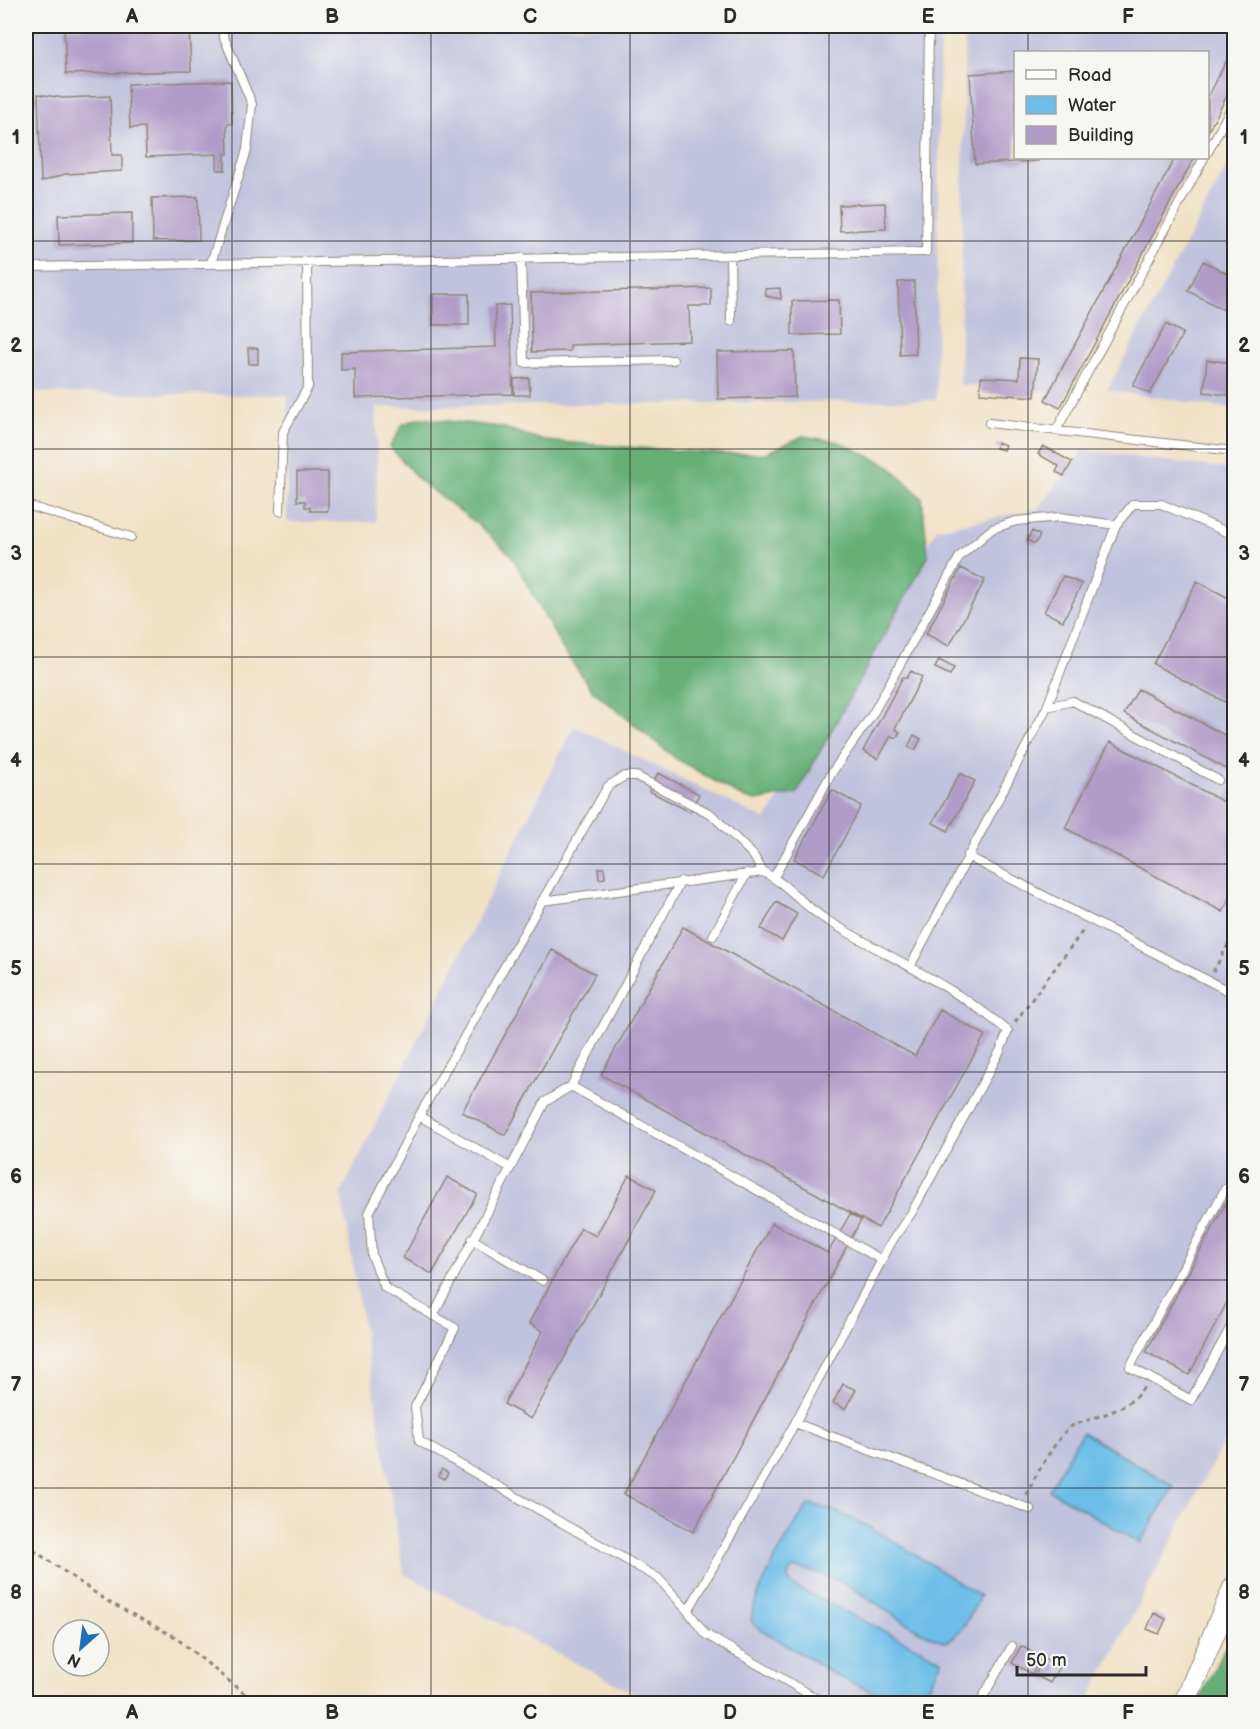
<svg xmlns="http://www.w3.org/2000/svg" width="1260" height="1729" viewBox="0 0 1260 1729" font-family="'Balsamiq Sans',sans-serif">
  <style>
    .industrial { fill: #c1c2dd }
    .forest { fill: #66b078; stroke: #486e52; stroke-width: 1.5 }
    .water { fill: #6cbde8; stroke: #4c748a; stroke-width: 1.5 }
    .building { fill: #b09dc7 }
    .lines { fill: none; stroke-linecap: round; stroke-linejoin: round }
    .lane-casing { stroke: #8e8678; stroke-width: 10 }
    .secondary-casing { stroke: #8e8678; stroke-width: 23 }
    .path { stroke: #8e8678; stroke-width: 3; stroke-dasharray: 4.5 4.5; stroke-linecap: butt }
    .lane { stroke: #fff; stroke-width: 8 }
    .secondary { stroke: #fff; stroke-width: 21 }
    .grid { fill: none; stroke: #2b2b2b; stroke-width: 1.5; stroke-opacity: 0.55 }
    .neatline { fill: none; stroke: #2b2b2b; stroke-width: 2 }
    .grid-label { font-size: 20px; text-anchor: middle; font-weight: bold; fill: #2b2b2b }
  </style>
  <rect width="100%" height="100%" fill="#f6f6f2"/>
  <filter id="ink" filterUnits="userSpaceOnUse"><feTurbulence type="fractalNoise" baseFrequency=".0167" numOctaves="2"/><feDisplacementMap in="SourceGraphic" scale="12" xChannelSelector="R" yChannelSelector="G"/><feConvolveMatrix kernelMatrix="1 2 1 2 8 2 1 2 1" color-interpolation-filters="sRGB"/></filter>
  <filter id="wash" filterUnits="userSpaceOnUse"><feTurbulence type="fractalNoise" baseFrequency=".008" numOctaves="4" result="noise"/><feDisplacementMap in="SourceGraphic" scale="24" xChannelSelector="R" yChannelSelector="G"/><feGaussianBlur stdDeviation="1.35" result="paint"/><feColorMatrix in="noise" values="0 0 0 0 0 0 0 0 0 0 0 0 0 0 0 0 0 1.4 0 .05"/><feComposite in="paint" operator="in"/></filter>
  <g filter="url(#wash)">
    <rect width="100%" height="100%" fill="#f0e1c4"/>
    <path class="industrial" d="M26 26H940L936 400 377 407 376 522H287L288 395 31 393 32 273H26Z
      M965 26H1234V64L1208 113V52H1016V158H1183L1054 392 960 385Z
      M1234 154V409L1107 390Z
      M1083 450 1234 470V1422L1087 1703H653L404 1574 341 1193 574 726 766 820 937 529 1038 509Z"/>
    <path class="forest" d="M420 418 501 427 545 441 722 454 766 453 803 436 839 442 888 465 922 498 928 556 797 793 756 801 742 797 675 758 592 690 561 646 511 555 476 523 420 481 390 447 403 424Z
      M1234 1646V1703H1198L1224 1649Z"/>
    <path class="water" d="M1082 1432 1174 1486 1140 1543 1049 1490Z
      M814 1505C866 1517 934 1568 980 1596 972 1612 963 1633 946 1642 891 1625 853 1572 793 1568L789 1572 788 1579 792 1585 942 1660 921 1703H897L839 1677 755 1626 751 1621C753 1592 791 1531 807 1506Z"/>
    <g id="blocks">
      <path class="building" d="M189 26 191 71 66 74 64 27Z
        M1234 46V82L1208 132V97Z
        M1016 71V158H1038V161L975 164 970 74Z
        M231 81 232 124H227L228 154H225V170H217V154L146 157 145 127 130 128 128 84Z
        M38 94 63 98 110 96 112 155H122V171L65 174 41 182Z
        M1175 158H1194L1060 408 1045 400Z
        M198 197 199 240 153 241 152 198Z
        M885 203 886 229 840 231 839 205Z
        M132 213V243L59 245 58 215Z
        M1203 261 1234 277V315L1188 291Z
        M914 281 916 354 900 355 898 282Z
        M711 288V306H689L690 341 570 345V351L532 352 531 293Z
        M780 288 781 299 766 296 765 289Z
        M433 294H469V325H433Z
        M839 300 840 334 792 335V301Z
        M510 305 513 394 355 398V369L341 370V352L496 347 495 306Z
        M1166 324 1183 333 1150 394 1133 385Z
        M248 348H258V364H249Z
        M794 351 795 397 718 399 717 352Z
        M1020 358 1038 359 1035 397 980 393 981 377 1019 379Z
        M1207 360 1234 363V396L1204 392Z
        M529 378 530 395H514V379Z
        M997 442 1005 445 1003 450 996 448Z
        M1043 446 1072 462 1064 476 1056 472 1059 466 1038 454Z
        M297 472H328V511H310V507H305V501H297Z
        M1032 531 1040 535 1035 544 1027 540Z
        M961 568 985 580 949 646 926 634Z
        M1063 576 1082 584 1063 621 1044 612Z
        M1197 581 1234 601V707L1153 664Z
        M939 660 954 668 950 675 935 668Z
        M911 671 922 677 895 729 900 732 896 738 891 736 878 759 863 751 903 677 907 678Z
        M1138 689 1234 740V773L1124 714Z
        M914 735 921 739 915 750 908 747Z
        M1110 742 1224 802 1234 783V890L1223 912 1065 828Z
        M658 773 699 794 690 812 649 791Z
        M960 773 975 781 948 831 933 823Z
        M832 790 861 806 824 875 794 859Z
        M598 868H604L605 878 599 879Z
        M776 902 797 914 782 941 761 929Z
        M683 927 915 1056 940 1010 985 1035 878 1228 601 1075Z
        M552 950 595 974 505 1135 462 1112Z
        M629 1175 656 1190 531 1419 504 1404 543 1331 529 1323 581 1228 596 1236Z
        M447 1177 477 1194 432 1274 403 1258Z
        M1227 1201 1234 1205V1289L1189 1375 1146 1352Z
        M850 1214 861 1220 693 1532 624 1494 772 1223 828 1253Z
        M843 1384 856 1390 845 1409 833 1403Z
        M442 1469 448 1473 444 1479 438 1476Z
        M1154 1613 1166 1619 1159 1634 1147 1629Z
        M1021 1646 1041 1657 1032 1674 1012 1663Z
        M1044 1658 1059 1667 1050 1683 1035 1675Z"/>
    </g>
  </g>
  <g filter="url(#ink)">
    <use href="#blocks" fill-opacity="0" stroke="#8e8678" stroke-width="1.5"/>
    <g class="lines">
      <g class="lane-casing">
        <path id="lane" d="M1208 152 1234 102
          M730 255 731 321
          M521 258 524 363 673 360
          M211 263 247 150 252 104 223 35 222 26
          M26 267 926 252 929 26
          M989 423 1234 451
          M1057 429 1204 158
          M26 505 131 537
          M280 511 283 432 308 387 307 261
          M1047 707 1073 701 1218 780
          M967 856 1234 994
          M763 872 753 855 711 814 636 776H625L608 786 419 1116 369 1213 372 1256 385 1288 455 1328 415 1407 419 1441 658 1578 688 1611 705 1634 826 1704
          M774 877 831 774 872 715 960 556 992 529 1016 521 1060 517 1116 525
          M542 901 763 872C787 883 802 905 825 919 886 956 953 985 1008 1031L1000 1051 912 1212 892 1241 795 1423 688 1611
          M713 936 747 873
          M911 965 1047 707 1116 525 1133 504H1161L1234 535
          M571 1086 882 1260
          M419 1116 509 1167
          M1234 1194 1225 1189 1130 1367 1191 1400 1234 1321
          M472 1239 543 1281
          M433 1316 545 1102 571 1086 681 881
          M795 1423 1030 1509
          M979 1704 1012 1646"/>
      </g>
      <g class="secondary-casing">
        <path id="secondary" d="M1184 1704 1234 1587"/>
      </g>
      <path class="path" d="M1213 972 1234 934
        M1015 1022 1085 928
        M1026 1495C1033 1480 1059 1433 1072 1426 1099 1414 1126 1413 1144 1387
        M26 1545 107 1601 175 1637 257 1704"/>
      <use href="#lane" class="lane"/>
      <use href="#secondary" class="secondary"/>
    </g>
  </g>
  <path class="grid" d="M232 26V1704M431 26V1704M630 26V1704M829 26V1704M1028 26V52M1028 158V1704M26 241H1234M26 449H1234M26 657H1234M26 864H1234M26 1072H1234M26 1280H1234M26 1488H1234"/>
  <rect width="1260" height="1729" fill="none" stroke="#f6f6f2" stroke-width="66"/>
  <rect x="1014" y="51" width="195" height="108" fill="#f6f6f2" stroke="#a5a5a2" stroke-width="1.5"/>
  <rect x="1026" y="70" width="30" height="9" fill="#ffffff" stroke="#a5a5a2" stroke-width="1.5"/>
  <text x="1068" y="81" font-size="18" fill="#2b2b2b">Road</text>
  <rect x="1026" y="96" width="30" height="18" fill="#6cbde8" stroke="#a5a5a2" stroke-width="1.5"/>
  <text x="1068" y="111" font-size="18" fill="#2b2b2b">Water</text>
  <rect x="1026" y="126" width="30" height="18" fill="#b09dc7" stroke="#a5a5a2" stroke-width="1.5"/>
  <text x="1068" y="141" font-size="18" fill="#2b2b2b">Building</text>
  <g transform="translate(81 1648) rotate(208)"><circle r="28" fill="#f6f6f2" stroke="#a5a5a2" stroke-width="1.5"/>
  <path d="M0-4.5L10 22L0 15L-10 22Z" fill="#1f6fb2"/>
  <text y="-9" font-size="16" font-weight="bold" text-anchor="middle" fill="#2b2b2b">N</text>
  </g>
  <path d="M1017 1666v9h129v-9" fill="none" stroke="#2b2b2b" stroke-width="3"/>
  <text x="1026" y="1666" font-size="18" fill="#2b2b2b" stroke="#f6f6f2" stroke-width="4.5" paint-order="stroke">50 m</text>
  <rect x="33" y="33" width="1194" height="1663" class="neatline"/>
  <g class="grid-label">
    <text x="132" y="23">A</text>
    <text x="332" y="23">B</text>
    <text x="530" y="23">C</text>
    <text x="730" y="23">D</text>
    <text x="928" y="23">E</text>
    <text x="1128" y="23">F</text>
    <text x="16" y="144">1</text>
    <text x="1244" y="144">1</text>
    <text x="16" y="352">2</text>
    <text x="1244" y="352">2</text>
    <text x="16" y="560">3</text>
    <text x="1244" y="560">3</text>
    <text x="16" y="767">4</text>
    <text x="1244" y="767">4</text>
    <text x="16" y="975">5</text>
    <text x="1244" y="975">5</text>
    <text x="16" y="1183">6</text>
    <text x="1244" y="1183">6</text>
    <text x="16" y="1391">7</text>
    <text x="1244" y="1391">7</text>
    <text x="16" y="1599">8</text>
    <text x="1244" y="1599">8</text>
    <text x="132" y="1719">A</text>
    <text x="332" y="1719">B</text>
    <text x="530" y="1719">C</text>
    <text x="730" y="1719">D</text>
    <text x="928" y="1719">E</text>
    <text x="1128" y="1719">F</text>
  </g>
</svg>
